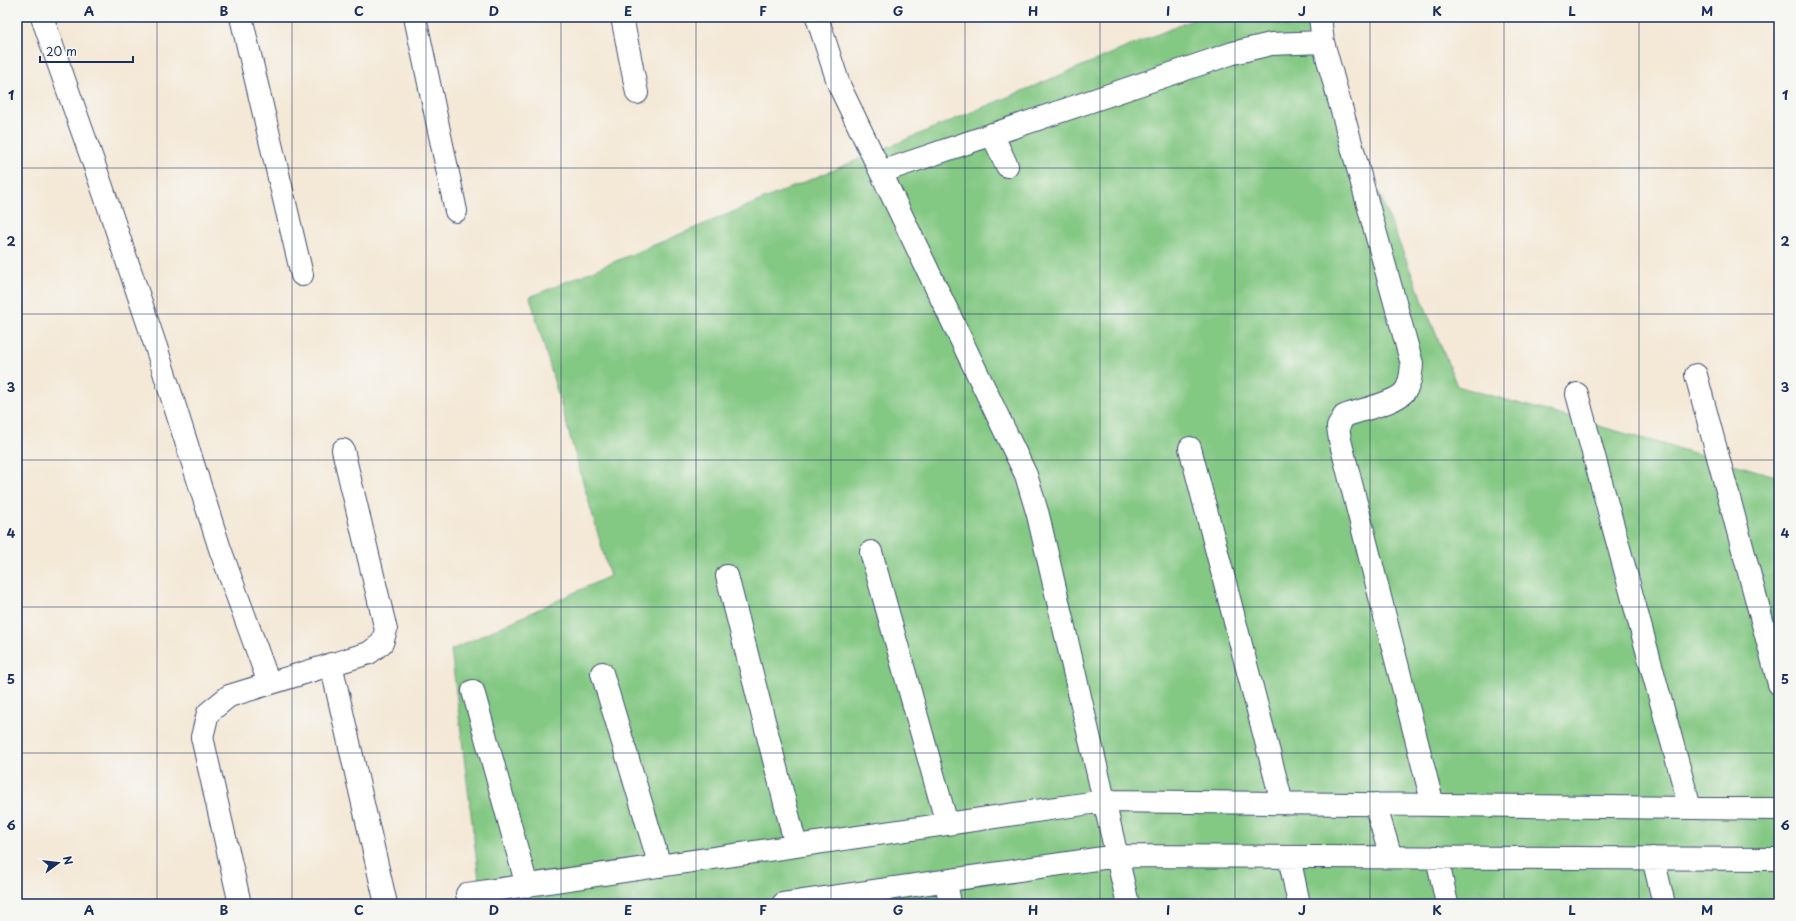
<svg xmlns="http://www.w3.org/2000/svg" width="1796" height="921" viewBox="0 0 1796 921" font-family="'Playpen Sans',sans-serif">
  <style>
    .green { fill: #83c883; stroke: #4f7c70 }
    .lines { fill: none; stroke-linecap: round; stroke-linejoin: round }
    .minor-casing { stroke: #3c4b70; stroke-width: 24 }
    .minor { stroke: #fff; stroke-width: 22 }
    .grid { fill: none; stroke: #1b2f5e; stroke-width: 1; stroke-opacity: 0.55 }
    .neatline { fill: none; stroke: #1b2f5e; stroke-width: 1.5 }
    .grid-label { font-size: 13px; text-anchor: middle; font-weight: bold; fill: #1b2f5e }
  </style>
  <rect width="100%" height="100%" fill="#f6f6f2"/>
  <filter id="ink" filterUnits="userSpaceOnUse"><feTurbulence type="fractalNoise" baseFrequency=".025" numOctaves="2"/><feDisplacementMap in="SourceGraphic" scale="8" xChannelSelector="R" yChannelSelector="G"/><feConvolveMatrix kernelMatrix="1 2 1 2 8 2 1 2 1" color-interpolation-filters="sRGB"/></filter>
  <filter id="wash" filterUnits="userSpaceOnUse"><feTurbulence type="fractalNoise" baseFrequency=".012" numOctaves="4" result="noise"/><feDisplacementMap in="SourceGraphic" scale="16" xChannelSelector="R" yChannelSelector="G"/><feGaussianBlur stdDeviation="0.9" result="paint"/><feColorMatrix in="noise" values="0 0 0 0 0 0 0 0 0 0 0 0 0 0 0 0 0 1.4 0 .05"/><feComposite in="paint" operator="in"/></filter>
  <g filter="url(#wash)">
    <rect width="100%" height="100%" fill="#f4e8d6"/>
    <path class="green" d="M1199 17H1308L1457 386 1779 477V904H482L451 650 610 576 530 297Z"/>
  </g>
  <g filter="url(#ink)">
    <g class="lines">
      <g class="minor-casing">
        <path id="minor" d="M42 17 102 187 157 350 220 549 269 683
          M241 17 302 275
          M415 17 456 211
          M622 17 637 93
          M817 17 839 85 1026 475 1038 515 1128 904
          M1320 17 1323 42 1412 364C1411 373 1411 383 1405 391 1397 403 1359 410 1344 416L1338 427 1340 440 1433 805
          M992 134 1007 166
          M881 172 1233 53 1271 44 1323 42
          M1696 375 1779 684
          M1577 394 1690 808
          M1190 448 1282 803
          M871 552 947 824
          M727 576 796 846
          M331 664 386 904
          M602 673 660 866
          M473 691 527 886
          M1375 804 1391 857
          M1289 857 1299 904
          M1437 857 1447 904
          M1653 858 1664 904
          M946 881 950 904
          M467 894 1104 801 1779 809
          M240 904 202 737 208 713 229 696 369 653 382 643 386 630 343 450
          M783 904 1117 856 1779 859"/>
      </g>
      <use href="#minor" class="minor"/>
    </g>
  </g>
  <path class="grid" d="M157 17V904M292 17V904M426 17V904M561 17V904M696 17V904M831 17V904M965 17V904M1100 17V904M1235 17V904M1370 17V904M1504 17V904M1639 17V904M17 168H1779M17 314H1779M17 460H1779M17 607H1779M17 753H1779"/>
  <rect width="1796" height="921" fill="none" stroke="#f6f6f2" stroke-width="44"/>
  <g transform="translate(58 863) rotate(75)" stroke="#f6f6f2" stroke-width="3" paint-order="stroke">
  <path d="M0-3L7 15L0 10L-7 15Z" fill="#1b2f5e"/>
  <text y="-6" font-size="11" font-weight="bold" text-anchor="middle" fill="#1b2f5e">N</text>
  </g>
  <path d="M40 56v6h93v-6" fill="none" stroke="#1b2f5e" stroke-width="2"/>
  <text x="46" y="56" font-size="12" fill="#1b2f5e" stroke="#f6f6f2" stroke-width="3" paint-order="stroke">20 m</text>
  <rect x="22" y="22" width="1752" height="877" class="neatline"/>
  <g class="grid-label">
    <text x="89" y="16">A</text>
    <text x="224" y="16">B</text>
    <text x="359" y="16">C</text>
    <text x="494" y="16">D</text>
    <text x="628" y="16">E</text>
    <text x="763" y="16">F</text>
    <text x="898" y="16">G</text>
    <text x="1033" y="16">H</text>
    <text x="1168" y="16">I</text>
    <text x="1302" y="16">J</text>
    <text x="1437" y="16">K</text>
    <text x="1572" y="16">L</text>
    <text x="1707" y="16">M</text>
    <text x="11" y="100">1</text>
    <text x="1785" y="100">1</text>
    <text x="11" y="246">2</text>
    <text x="1785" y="246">2</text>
    <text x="11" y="392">3</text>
    <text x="1785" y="392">3</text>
    <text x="11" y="538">4</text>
    <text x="1785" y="538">4</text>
    <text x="11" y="684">5</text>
    <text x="1785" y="684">5</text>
    <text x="11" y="830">6</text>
    <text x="1785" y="830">6</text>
    <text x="89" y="915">A</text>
    <text x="224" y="915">B</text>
    <text x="359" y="915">C</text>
    <text x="494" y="915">D</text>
    <text x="628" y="915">E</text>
    <text x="763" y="915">F</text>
    <text x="898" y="915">G</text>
    <text x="1033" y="915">H</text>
    <text x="1168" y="915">I</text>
    <text x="1302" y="915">J</text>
    <text x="1437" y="915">K</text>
    <text x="1572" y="915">L</text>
    <text x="1707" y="915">M</text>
  </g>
</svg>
